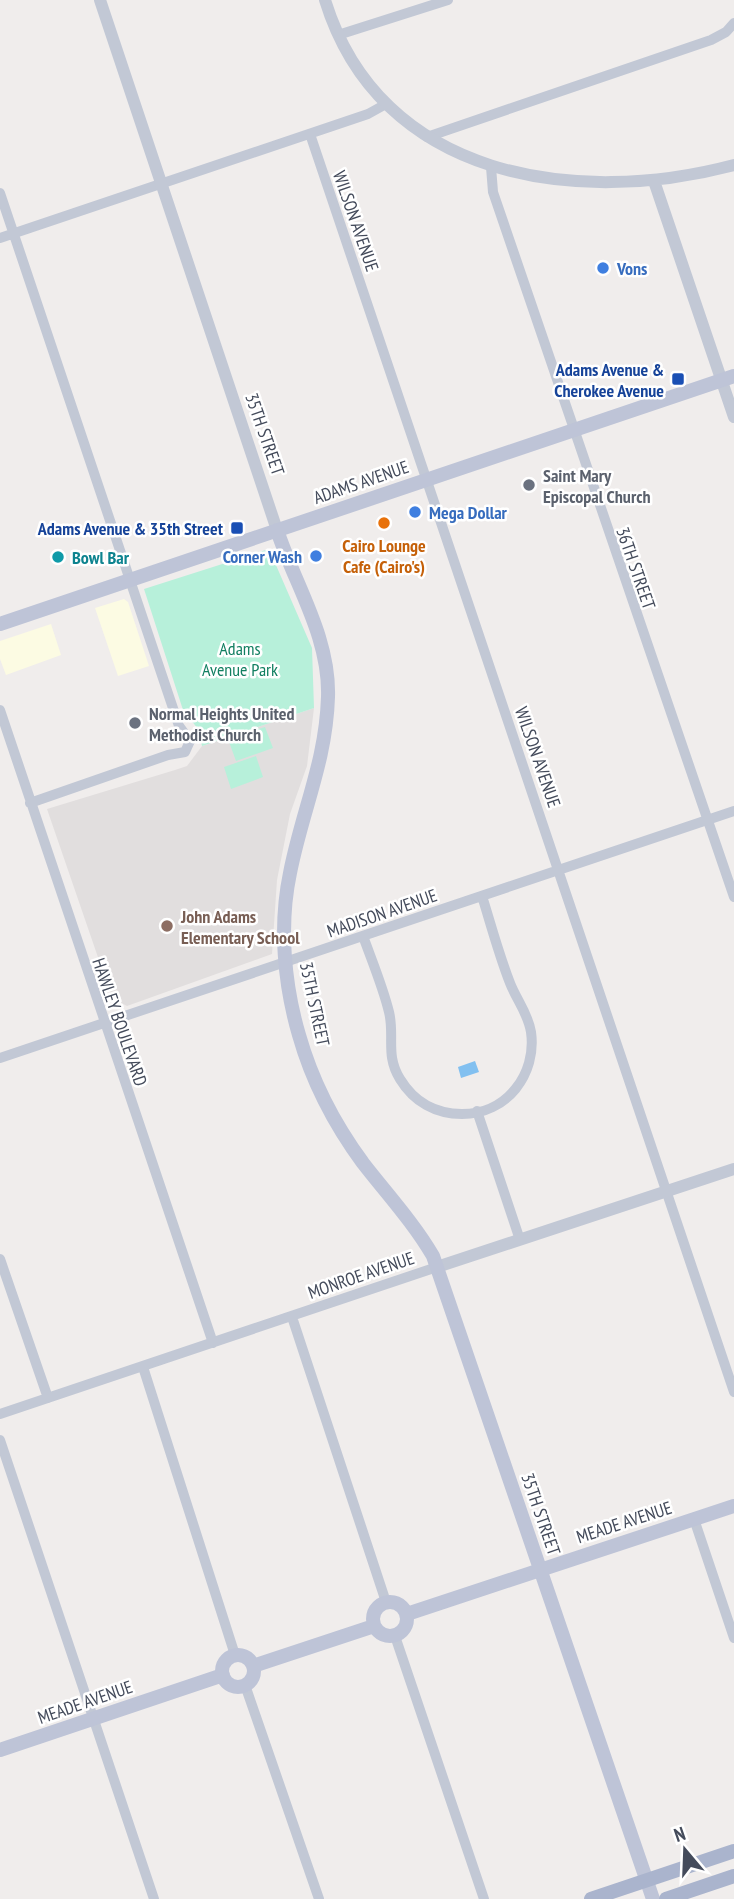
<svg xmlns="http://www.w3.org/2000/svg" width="734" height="1899" viewBox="0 0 734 1899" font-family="'PT Sans Narrow',sans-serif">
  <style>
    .commercial { fill: #fcfbe3 }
    .education { fill: #e1dede }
    .green { fill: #b7f0da }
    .water { fill: #82c0f0 }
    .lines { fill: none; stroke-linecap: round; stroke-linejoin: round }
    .minor { stroke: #c2c8d5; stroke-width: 10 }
    .tertiary { stroke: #c2c8d5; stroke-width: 12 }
    .secondary { stroke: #bec4d7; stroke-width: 14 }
    .primary { stroke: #aab4cd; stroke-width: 14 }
    .shop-dot { fill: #3f7fe0; stroke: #fff; stroke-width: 2.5 }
    .transit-dot { fill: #1a4fb4; stroke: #fff; stroke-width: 2.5 }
    .worship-dot { fill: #6b7280; stroke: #fff; stroke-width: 2.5 }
    .food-dot { fill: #e8710a; stroke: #fff; stroke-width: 2.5 }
    .culture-dot { fill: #0f9aa8; stroke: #fff; stroke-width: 2.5 }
    .education-dot { fill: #8d6e63; stroke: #fff; stroke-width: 2.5 }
    .labels { text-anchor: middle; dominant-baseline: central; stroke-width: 5; stroke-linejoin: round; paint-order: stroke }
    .street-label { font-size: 18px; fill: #444b5b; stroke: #fff }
    .shop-label { font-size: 18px; font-weight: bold; fill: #366cbe; stroke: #fff; text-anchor: start }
    .transit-label { font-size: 18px; font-weight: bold; fill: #164399; stroke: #fff; text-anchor: end }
    .worship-label { font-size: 18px; font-weight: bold; fill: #5b616d; stroke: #fff; text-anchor: start }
    .food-label { font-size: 18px; font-weight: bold; fill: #c56008; stroke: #fff }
    .culture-label { font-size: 18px; font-weight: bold; fill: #0d838f; stroke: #fff; text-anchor: start }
    .park-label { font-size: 18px; fill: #127f61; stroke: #fff }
    .education-label { font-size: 18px; font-weight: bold; fill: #785e54; stroke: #fff; text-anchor: start }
  </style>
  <rect width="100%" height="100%" fill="#f0edec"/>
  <path class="commercial" d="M124 599 128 602 149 666 118 676 95 608Z
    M51 624 61 655 6 675 0 659V641Z"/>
  <path class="education" d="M314 708 307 766 290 814 277 880 272 954 127 1006 112 998 47 809 175 770 187 766 202 746Z"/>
  <path class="green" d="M269 549 312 648 314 708 202 746 198 729 183 710 144 589Z
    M265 727 273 748 236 761 228 739Z
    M256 756 263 777 231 789 224 767Z"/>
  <path class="water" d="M475 1061 479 1072 461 1078 458 1067Z"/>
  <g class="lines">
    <path class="minor" d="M338 35 448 0
      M310 134 734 1392
      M427 137 711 40 726 32 734 23
      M491 167 493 192 734 897
      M0 193 179 726 190 741 185 752 168 755 30 803
      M0 238 368 114 386 104
      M0 710 213 1343
      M363 936C372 961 383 987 389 1012 395 1036 385 1055 400 1079 414 1102 436 1114 462 1114 507 1114 537 1074 531 1032 528 1013 516 999 510 983 499 955 491 925 482 896
      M0 1058 734 811
      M477 1111 520 1240
      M0 1259 48 1398
      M292 1317 386 1602
      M143 1367 235 1655
      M0 1414 437 1267
      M0 1440 154 1899
      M694 1519 734 1638
      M395 1636 484 1899
      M245 1685 319 1899"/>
    <path class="tertiary" d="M100 0 277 530
      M325 0C380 179 576 207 734 165
      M654 181 734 417
      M437 1267 734 1169"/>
    <path class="secondary" d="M277 530C295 585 330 637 328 697 326 762 302 811 290 873 279 925 284 984 299 1035 312 1081 335 1125 363 1163 387 1194 413 1222 433 1256L653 1899
      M0 624 734 376
      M373 1619a17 17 0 1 1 34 0a17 17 0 1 1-34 0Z
      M407 1614 734 1506
      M222 1671a16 16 0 1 1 32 0a16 16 0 1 1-32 0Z
      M253 1666 374 1626
      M0 1750 223 1675"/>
    <path class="primary" d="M591 1899 734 1851
      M666 1899 734 1876"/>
  </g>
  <g class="shop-dot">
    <circle cx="603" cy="268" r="7"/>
    <circle cx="415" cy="512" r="7"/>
    <circle cx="316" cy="556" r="7"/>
  </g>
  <g class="transit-dot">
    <rect x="671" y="372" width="14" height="14" rx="3.5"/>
    <rect x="230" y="521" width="14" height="14" rx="3.5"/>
  </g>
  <g class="worship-dot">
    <circle cx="529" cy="485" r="7"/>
    <circle cx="135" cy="723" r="7"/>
  </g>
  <circle class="food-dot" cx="384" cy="523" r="7"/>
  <circle class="culture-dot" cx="58" cy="557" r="7"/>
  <circle class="education-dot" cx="167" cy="926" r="7"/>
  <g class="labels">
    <g class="street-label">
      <text transform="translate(356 221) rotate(71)">WILSON AVENUE</text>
      <text transform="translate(265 434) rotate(71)">35TH STREET</text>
      <text transform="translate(361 482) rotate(-19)">ADAMS AVENUE</text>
      <text transform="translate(636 568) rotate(71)">36TH STREET</text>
      <text transform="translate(538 757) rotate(71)">WILSON AVENUE</text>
      <text transform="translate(382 913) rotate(-19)">MADISON AVENUE</text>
      <text transform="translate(315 1004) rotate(78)">35TH STREET</text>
      <text transform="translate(120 1022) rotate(71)">HAWLEY BOULEVARD</text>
      <text transform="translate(361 1275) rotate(-19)">MONROE AVENUE</text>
      <text transform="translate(541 1514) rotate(71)">35TH STREET</text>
      <text transform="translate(624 1522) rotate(-18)">MEADE AVENUE</text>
      <text transform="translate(85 1702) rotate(-19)">MEADE AVENUE</text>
    </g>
    <g class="shop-label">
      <text x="617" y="268">Vons</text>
      <text x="429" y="512">Mega Dollar</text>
      <text x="302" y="556" text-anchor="end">Corner Wash</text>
    </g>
    <g class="transit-label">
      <text x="664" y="369">Adams Avenue &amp;<tspan x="664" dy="21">Cherokee Avenue</tspan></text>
      <text x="223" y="528">Adams Avenue &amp; 35th Street</text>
    </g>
    <g class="worship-label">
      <text x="543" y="475">Saint Mary<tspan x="543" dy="21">Episcopal Church</tspan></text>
      <text x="149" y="713">Normal Heights United<tspan x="149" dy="21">Methodist Church</tspan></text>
    </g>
    <g class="food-label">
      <text x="384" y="545">Cairo Lounge<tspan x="384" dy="21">Cafe (Cairo's)</tspan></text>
    </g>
    <g class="culture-label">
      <text x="72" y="557">Bowl Bar</text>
    </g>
    <g class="park-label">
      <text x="240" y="648">Adams<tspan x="240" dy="21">Avenue Park</tspan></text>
    </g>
    <g class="education-label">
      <text x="181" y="916">John Adams<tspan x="181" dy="21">Elementary School</tspan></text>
    </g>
  </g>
  <g transform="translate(685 1850) rotate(341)" stroke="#ffffff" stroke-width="5" paint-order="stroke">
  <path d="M0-5L12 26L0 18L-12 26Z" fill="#444b5b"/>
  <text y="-10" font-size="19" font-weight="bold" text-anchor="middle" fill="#444b5b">N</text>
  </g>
</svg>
